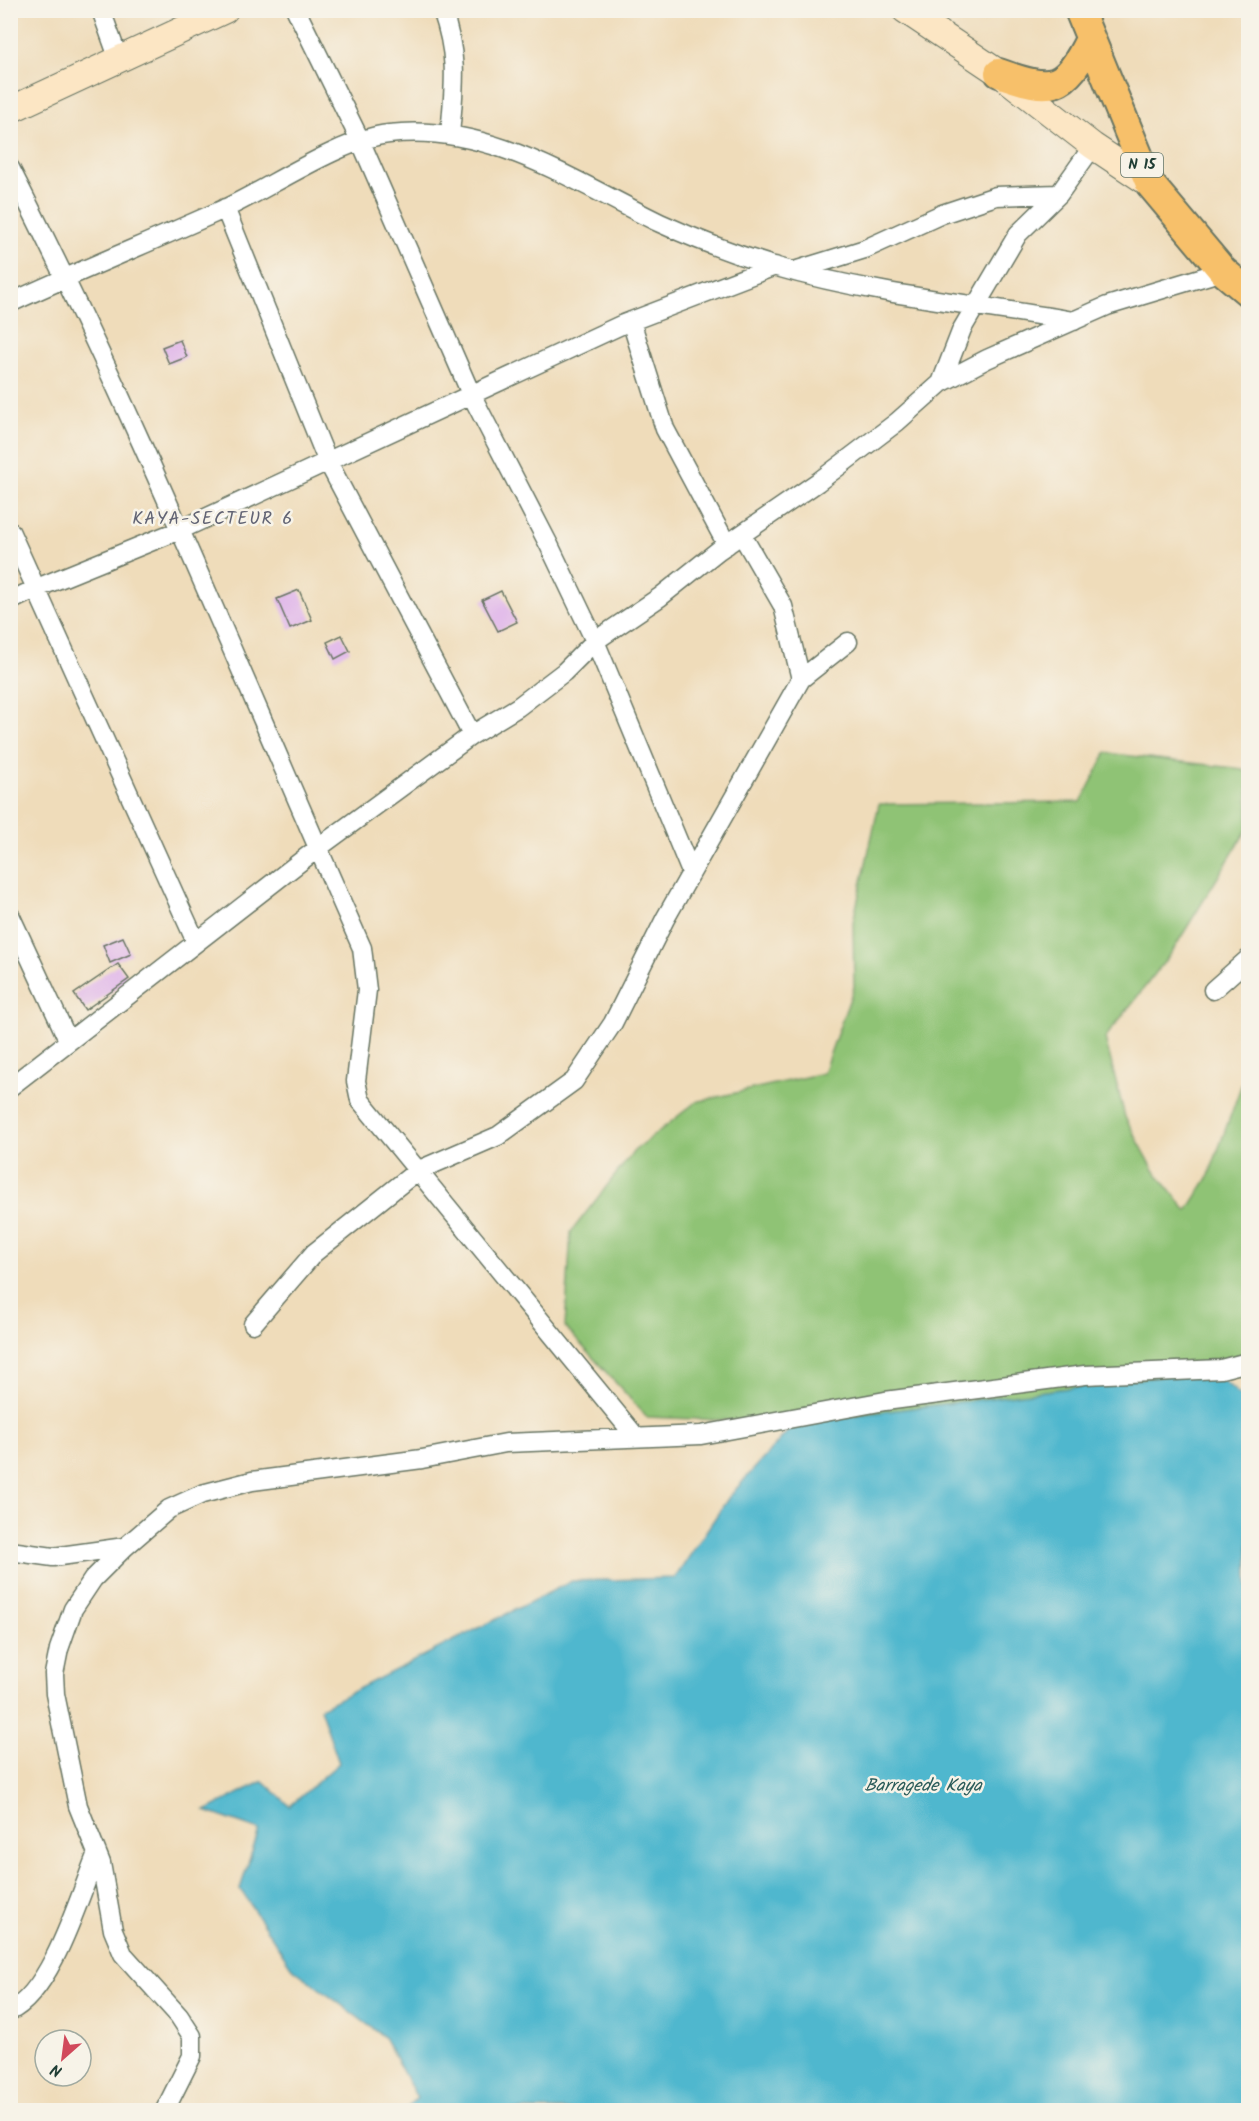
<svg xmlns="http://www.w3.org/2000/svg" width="1259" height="2121" viewBox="0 0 1259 2121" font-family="Kalam,sans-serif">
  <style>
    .green { fill: #8fc375; stroke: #578054; stroke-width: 1.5 }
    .water { fill: #50b7ce; stroke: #387a81; stroke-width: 1.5 }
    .building { fill: #ddadea }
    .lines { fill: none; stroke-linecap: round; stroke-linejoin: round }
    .minor-casing { stroke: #687563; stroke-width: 21 }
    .secondary-casing { stroke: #687563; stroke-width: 28 }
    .primary-casing { stroke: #687563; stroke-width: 32 }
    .minor { stroke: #fff; stroke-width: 18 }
    .secondary { stroke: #fce6c4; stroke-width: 26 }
    .primary { stroke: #f7c06b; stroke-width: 28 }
    .labels { text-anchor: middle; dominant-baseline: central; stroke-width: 5; stroke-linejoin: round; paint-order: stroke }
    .shield { fill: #f7f3e8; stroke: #60746a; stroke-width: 1.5 }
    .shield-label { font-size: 15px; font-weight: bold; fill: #1f3d34 }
    .neighbourhood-label { font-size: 18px; letter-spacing: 1.5px; fill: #626474; stroke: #f7f3e8 }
    .water-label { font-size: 18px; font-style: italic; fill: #2b5c5a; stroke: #f7f3e8 }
  </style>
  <rect width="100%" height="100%" fill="#f7f3e8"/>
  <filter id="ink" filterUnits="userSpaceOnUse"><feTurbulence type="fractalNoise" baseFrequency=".0167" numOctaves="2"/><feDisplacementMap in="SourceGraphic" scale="12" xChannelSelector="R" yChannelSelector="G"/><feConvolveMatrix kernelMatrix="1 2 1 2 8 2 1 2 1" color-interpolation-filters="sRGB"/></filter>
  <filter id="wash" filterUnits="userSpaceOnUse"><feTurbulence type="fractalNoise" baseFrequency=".008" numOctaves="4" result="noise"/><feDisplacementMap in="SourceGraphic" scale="24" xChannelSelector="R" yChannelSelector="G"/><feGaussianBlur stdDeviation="1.35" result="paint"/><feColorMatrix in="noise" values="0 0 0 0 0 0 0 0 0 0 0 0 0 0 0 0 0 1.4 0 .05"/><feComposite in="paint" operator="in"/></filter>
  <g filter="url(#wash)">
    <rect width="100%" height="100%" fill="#efdcba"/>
    <path class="green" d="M1106 753 1243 769 1248 775V828L1172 952 1105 1038 1125 1117 1154 1170 1187 1211 1208 1178 1248 1067V1377L1211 1370 795 1423 647 1417 565 1327 571 1232 634 1151 696 1102 823 1073 854 987 853 922 879 804 1081 802Z"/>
    <path class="water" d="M1211 1370 1248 1402V2110H405L417 2098 384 2037 292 1968 240 1889 259 1830 205 1811 263 1781 290 1806 339 1763 320 1708 572 1581 675 1578 729 1497 795 1423Z"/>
    <g id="blocks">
      <path class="building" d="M180 340 187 357 169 364 162 347Z
        M299 590 312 620 290 629 277 599Z
        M501 591 517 622 498 631 482 600Z
        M342 635 350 651 335 659 327 642Z
        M123 937 131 954 110 963 103 945Z
        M118 964 129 979 85 1010 74 994Z"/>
    </g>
  </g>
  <g filter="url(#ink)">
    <use href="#blocks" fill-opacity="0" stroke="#687563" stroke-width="1.5"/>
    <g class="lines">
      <g class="minor-casing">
        <path id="minor" d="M101 10 119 60
          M296 10 360 140 471 394 549 545 595 641 691 872
          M442 10C459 58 454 86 450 135
          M10 168C140 422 246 687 362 948L367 990 356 1081 360 1100 636 1437
          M225 208 327 460 472 735
          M794 271 865 249 942 214 996 196 1059 194
          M10 303C81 270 153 241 224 209 270 188 341 139 389 134 488 122 575 182 660 223 695 239 740 256 777 267 874 295 975 304 1074 321
          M631 321 665 429 727 545
          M941 383 962 329 1018 234 1059 194 1093 146
          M10 531 196 942
          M742 535 783 606 801 679
          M10 601 37 588 182 529 621 325 775 266
          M10 915 68 1040
          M1213 990 1248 959
          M10 1087 318 848 472 735 518 707 564 672 595 641 660 597 719 550 818 482 897 422 941 383 987 359 1107 306 1223 271
          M253 1324 314 1253 417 1171 498 1136 574 1081 613 1023 665 919 801 679 848 642
          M10 1551 53 1557 125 1547
          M10 2011C52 1992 80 1894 97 1853
          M165 2110 192 2056V2036L179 2016 123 1954 113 1930 101 1863 78 1806 55 1694 54 1674 59 1649 73 1609 93 1579 125 1547 169 1509 202 1494 252 1481 422 1459 506 1443 701 1435 885 1401 1085 1375 1221 1369 1248 1362"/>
      </g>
      <g class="secondary-casing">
        <path id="secondary" d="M905 10 999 73 1093 146 1150 184
          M10 110 225 10"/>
      </g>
      <g class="primary-casing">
        <path id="primary" d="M1079 10 1150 184 1223 271 1248 292
          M999 73C1052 92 1065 91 1090 39"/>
      </g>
      <use href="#minor" class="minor"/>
      <use href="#secondary" class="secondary"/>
      <use href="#primary" class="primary"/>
    </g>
  </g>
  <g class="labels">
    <rect class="shield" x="1121" y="153" width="42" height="24" rx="4.5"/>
    <g class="shield-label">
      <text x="1142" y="165">N 15</text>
    </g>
    <g class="neighbourhood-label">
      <text x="213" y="519">KAYA-SECTEUR 6</text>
    </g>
    <g class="water-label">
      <text x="923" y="1786">Barragede Kaya</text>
    </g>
  </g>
  <rect width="1259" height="2121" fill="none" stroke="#f7f3e8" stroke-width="36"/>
  <g transform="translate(63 2058) rotate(208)"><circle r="28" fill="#f7f3e8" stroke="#a1aaa0" stroke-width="1.5"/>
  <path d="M0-4.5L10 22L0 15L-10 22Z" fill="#d1495b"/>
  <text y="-9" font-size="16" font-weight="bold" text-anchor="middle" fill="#1f3d34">N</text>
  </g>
</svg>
